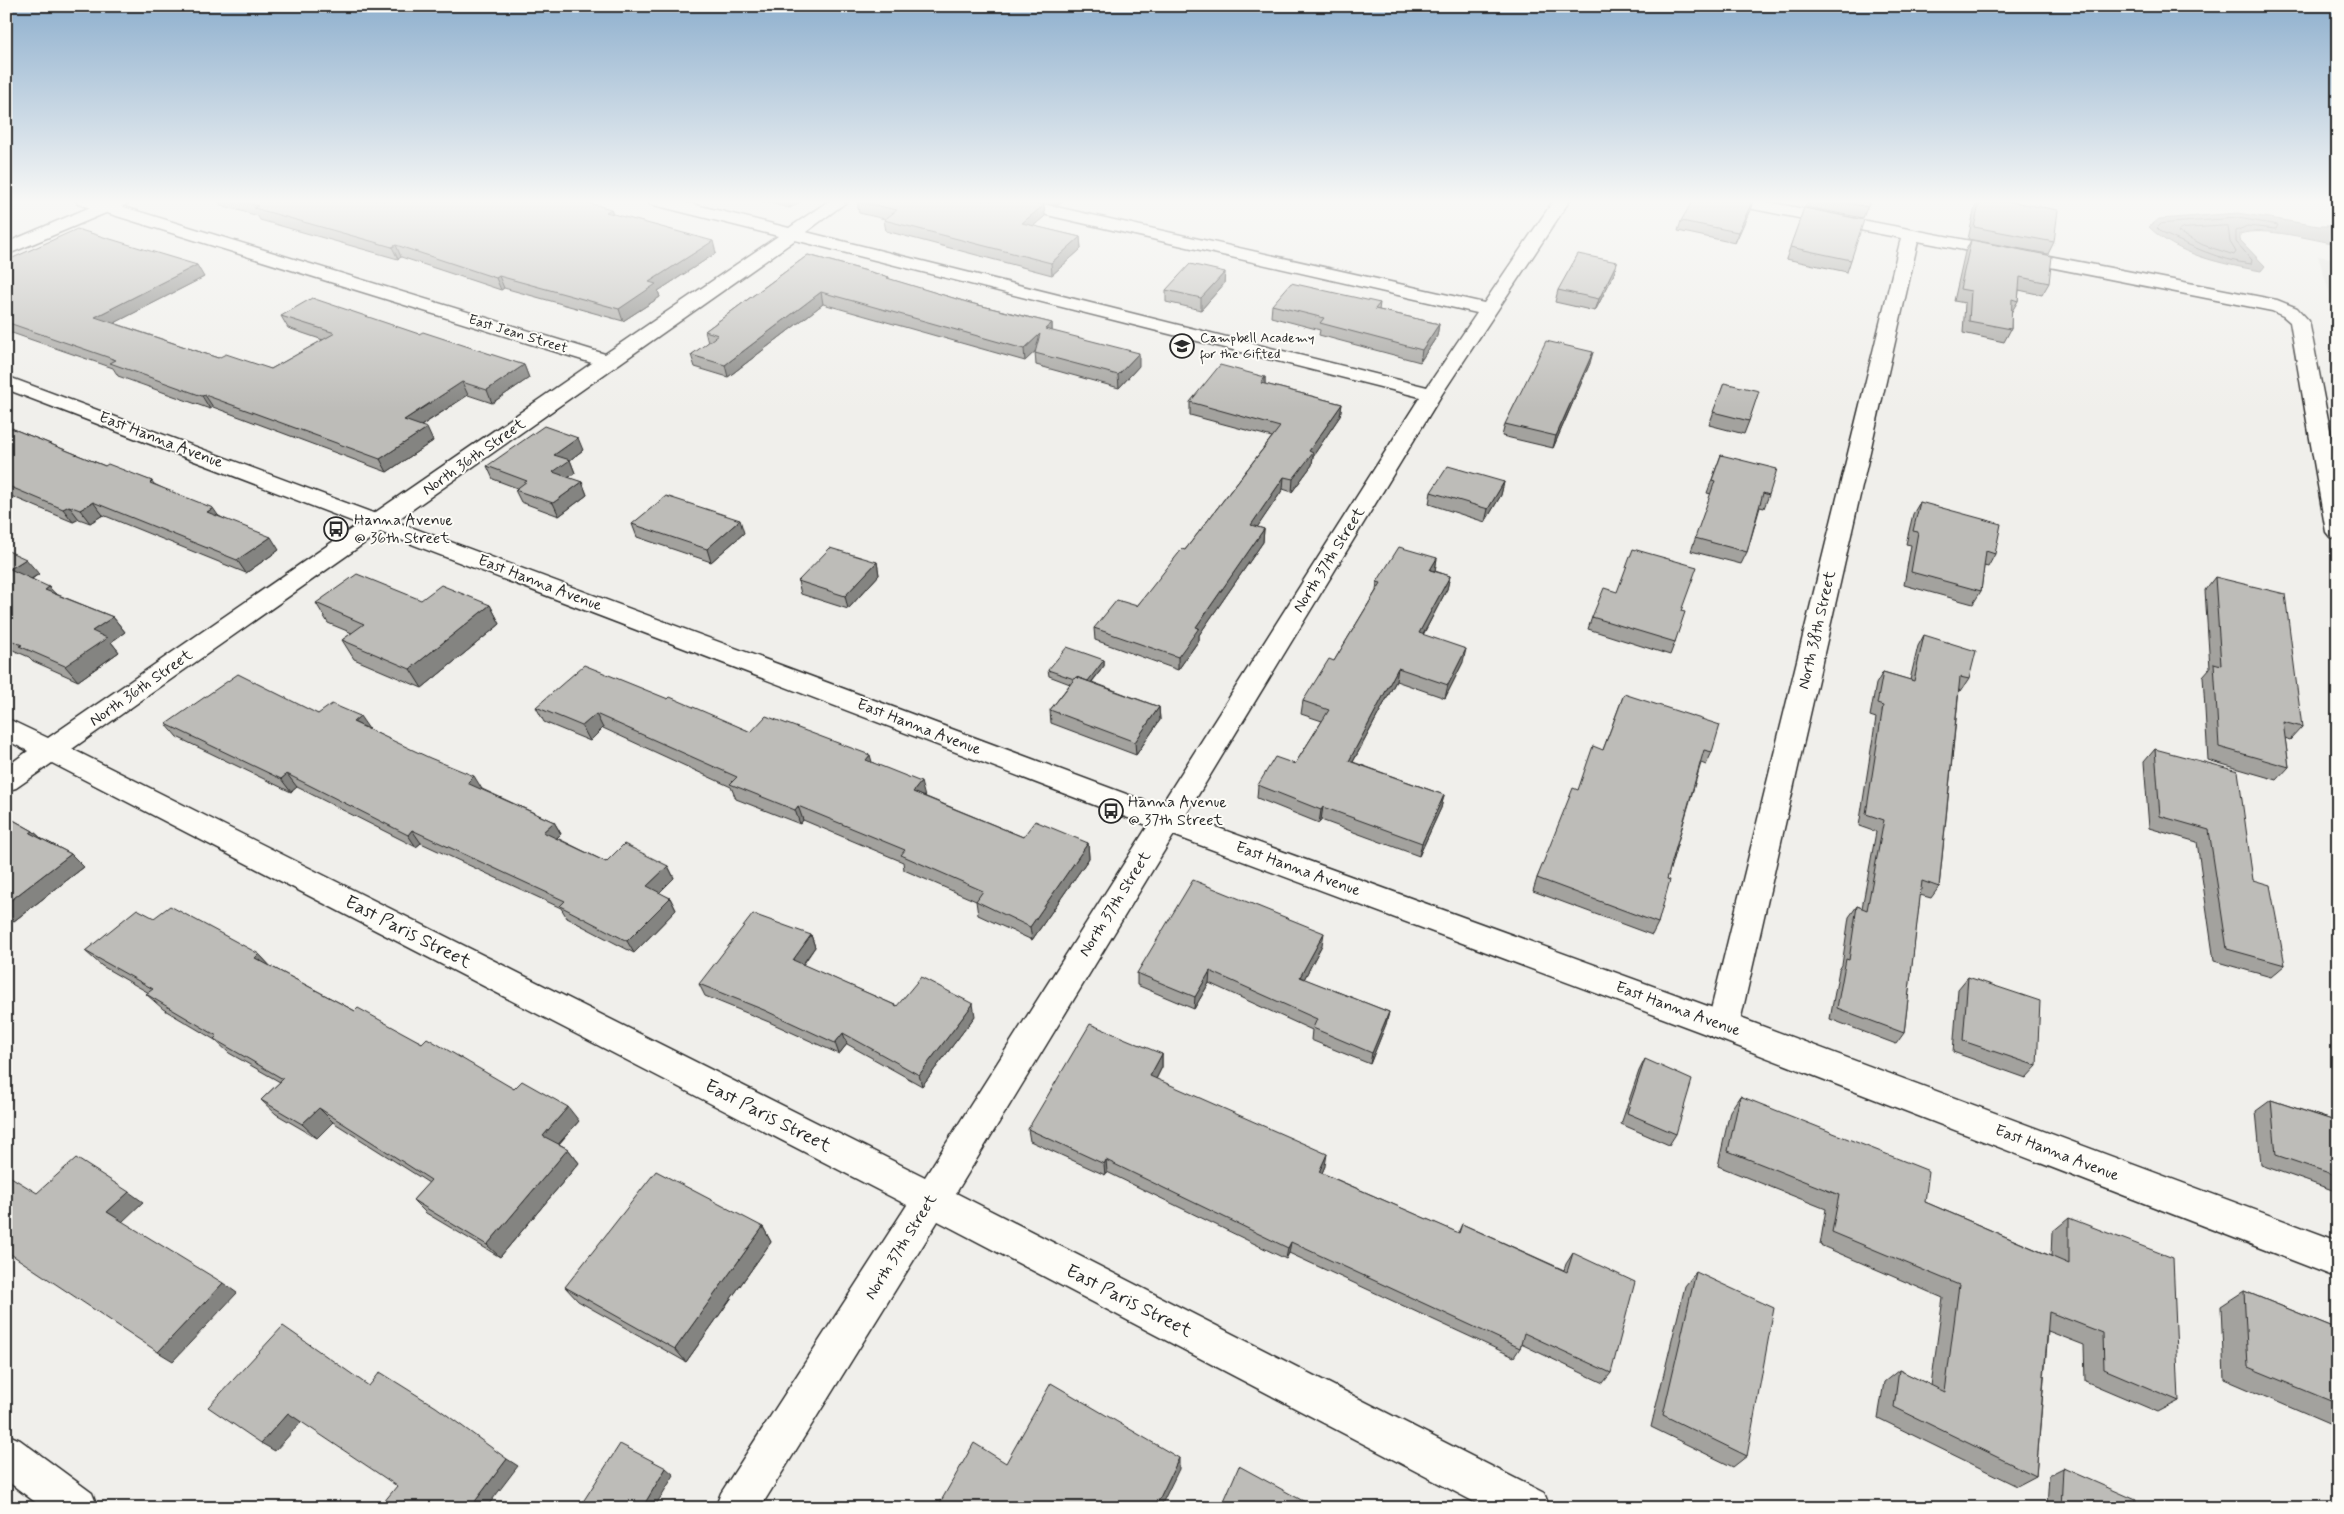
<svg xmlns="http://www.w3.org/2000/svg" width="2344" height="1514" viewBox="0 0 2344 1514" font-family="Mynerve,sans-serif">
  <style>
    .built { fill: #e1e0dc }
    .water { fill: #aaa9a7; stroke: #777775 }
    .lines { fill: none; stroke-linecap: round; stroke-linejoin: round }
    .shore { stroke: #5e5d5d; stroke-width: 1 }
    .minor-casing { stroke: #2b2b2b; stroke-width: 3 }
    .tertiary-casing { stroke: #2b2b2b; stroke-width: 3 }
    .minor { fill: #fdfcf7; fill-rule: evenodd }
    .tertiary { fill: #fdfcf7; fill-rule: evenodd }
    .wall { fill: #a3a29e; stroke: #2b2b2b }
    .shaded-wall { fill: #848481; stroke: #2b2b2b }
    .building { fill: #bdbcb8; stroke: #2b2b2b }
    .labels { text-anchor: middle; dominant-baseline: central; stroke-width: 4; stroke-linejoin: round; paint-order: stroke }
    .far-street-label { font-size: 14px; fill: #2b2b2b; stroke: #fdfcf7 }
    .far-poi-label { font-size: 14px; fill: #2b2b2b; stroke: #fdfcf7; text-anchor: start }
    .street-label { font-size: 16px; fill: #2b2b2b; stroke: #fdfcf7 }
    .poi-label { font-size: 16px; fill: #2b2b2b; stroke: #fdfcf7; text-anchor: start }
    .near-street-label { font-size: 19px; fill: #2b2b2b; stroke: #fdfcf7 }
  </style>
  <rect width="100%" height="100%" fill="#f0efeb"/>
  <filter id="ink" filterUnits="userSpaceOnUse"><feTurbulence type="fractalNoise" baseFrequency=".02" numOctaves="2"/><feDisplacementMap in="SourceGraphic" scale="10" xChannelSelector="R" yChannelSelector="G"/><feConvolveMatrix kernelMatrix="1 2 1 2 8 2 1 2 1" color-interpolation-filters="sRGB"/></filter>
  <g filter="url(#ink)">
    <path class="built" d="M2318 256 2338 259V320L2337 316Z"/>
    <path class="water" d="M2238 213 2319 226H2338V244C2313 240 2263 226 2240 234V240L2265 266 2261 271C2223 264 2177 255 2149 227L2159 219Z"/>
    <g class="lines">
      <path class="shore" d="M2238 218 2278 225 2276 229 2247 226 2236 231V242L2252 260 2251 264C2219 260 2191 246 2162 233L2157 228 2161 224Z
        M2228 226 2230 242 2236 252 2234 255 2203 245 2178 232 2180 229Z"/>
      <g class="minor-casing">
        <path id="minor" d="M76 200H101L605 354 778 236 650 204 648 200H676L789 228 830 200H849L806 232 1427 387 1477 313 1003 205 997 204 995 200H1025L1484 303 1554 200H1570L1442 394 956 1193 1544 1493 1550 1508H1486L938 1221 760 1508H715L721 1493 907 1205 52 763 16 788 6 791V767L28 751 6 740V718L48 738 592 363 78 204ZM795 240 1420 397 925 1177 72 749Z
          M1725 200H1758L2277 300 2297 308 2309 321 2338 471V539L2330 537 2326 532 2290 322 2283 316 2272 311 1918 241 1739 1026 1735 1036 1723 1040 1711 1036 1707 1026 1901 238 1733 205 1727 204Z
          M6 1434 20 1440 92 1493 98 1508H43L6 1480Z"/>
      </g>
      <g class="tertiary-casing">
        <path id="tertiary" d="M107 200H129L127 204 6 255V243Z
          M6 376 1177 813 1735 1016 2338 1241V1278L1711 1036 1157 829 6 389Z"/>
      </g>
      <use href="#minor" class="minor"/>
      <use href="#tertiary" class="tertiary"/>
    </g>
    <path class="wall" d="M218 200H578L612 214 716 253 658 291 660 297 623 321 504 288 501 290 401 257 398 259 260 220 258 216 221 205Z
      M757 200H803L790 208Z
      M1033 200H1064L1058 205Z
      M1753 200 1750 210 1735 243 1678 231 1681 221Z
      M1808 200H1870L1863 218 1805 207Z
      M1979 200H2002L2054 242 2048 254 1968 239 1975 207Z
      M857 201 1044 205 1045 216 1033 226 1080 237 1081 249 1052 275 886 231 884 220 885 219 859 213Z
      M1804 208 1851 260 1847 272 1786 259Z
      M1971 240 2049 283 2042 295 2019 290 2018 301 2011 313V329L2004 342 1963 333 1965 303 1954 301 1965 252Z
      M808 255 889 277V279L970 303 1052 323V331L1139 366 1119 388 1036 365 1035 351 1025 361 823 304 728 377 695 367 691 355 708 343 705 331Z
      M6 261 204 277 114 323 218 358 271 369 323 340 288 328 281 316 419 334 524 365 529 378 492 403 468 395 421 426 433 441 387 472 213 407 210 409 118 376 113 368 12 333 9 334 6 333Z
      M1617 262 1614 274 1595 311 1555 302 1558 290Z
      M1225 272 1224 284 1201 310 1166 302V290Z
      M1380 303 1379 310 1439 324 1437 336 1420 362 1319 335 1320 330 1271 317 1272 305Z
      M1590 363 1553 448 1502 436 1505 424Z
      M1265 377V384L1342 404 1340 416 1313 456 1312 465 1292 492 1283 489 1257 527 1264 529 1263 542 1199 635V640L1178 670 1095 640 1094 628 1137 606 1185 550 1272 437 1190 415V402Z
      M1724 383 1749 421 1744 434 1709 425Z
      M6 426 105 466 152 481 154 484 219 516 279 550 246 573 103 515 90 523 79 519 73 522 6 494Z
      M583 450 570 460 575 473 568 478 582 482 587 495 559 516 521 502 515 490 517 488 493 479 487 466Z
      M1721 455 1769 495 1764 508 1760 507 1747 552 1741 564 1691 551 1711 494 1707 493Z
      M1504 482 1501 495 1485 522 1429 504 1431 492Z
      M1920 502 1995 554 1988 567 1984 566 1981 591 1973 604 1904 585 1911 545 1906 544 1913 514Z
      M632 524 744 533 711 562 637 537Z
      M6 550 39 574 32 579 56 594 113 617 125 632 111 642 119 652 78 681 33 661 29 657 6 647Z
      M1437 558 1435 571 1450 576 1447 589 1423 635 1463 662 1445 698 1396 681 1353 762 1444 795 1441 808 1419 856 1321 820 1319 823 1257 798 1258 785 1295 764 1322 721 1301 714 1303 701 1334 661 1376 591 1377 582Z
      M877 562 879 575 848 609 801 594 798 581Z
      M2215 577 2302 727 2290 740 2285 738 2289 767 2277 780 2208 760 2203 676 2210 668 2205 590Z
      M316 603 490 605 500 624 422 688 354 659 342 640 352 633 328 623Z
      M1681 611 1675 642 1670 655 1588 629 1592 617Z
      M1924 635 1969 679 1961 691 1959 690 1939 887 1931 898 1920 895 1904 1033 1896 1044 1830 1019 1839 970 1842 965 1849 917 1857 906 1862 908 1876 832 1859 826 1876 718 1870 716 1876 684 1883 672 1910 680 1918 646Z
      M1104 660V666L1092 682 1159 707 1160 720 1136 755 1051 723 1050 710 1070 684 1049 676 1048 670Z
      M1624 694 1712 752 1706 765 1701 763 1667 879 1658 923 1652 935 1533 891 1537 878 1578 790 1603 750Z
      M668 699 751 732 872 762 924 796 1023 837 1088 843 1089 858 1032 940 978 915 976 901 904 870 903 862 803 820 800 824 736 799 731 787 603 728 590 741 544 722 536 707Z
      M318 714 369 729 482 789 554 822 561 834 557 838 606 862 668 866 674 878 659 893 670 898 676 910 634 953 567 918 561 908 421 843 416 847 297 787 291 792 177 737 166 724Z
      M2155 749 2253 880 2285 965 2271 977 2214 961 2197 842 2149 828 2144 762Z
      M6 816 33 831 42 839 71 854 84 867 14 921 6 916Z
      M154 918 259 954 270 966 355 1011 422 1043 514 1089 579 1121 559 1144 568 1149 579 1163 500 1257 426 1213 413 1200 429 1183 333 1122 317 1138 276 1114 261 1100 280 1082 229 1053 215 1040 163 1009 146 994 149 993 102 966 85 951Z
      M811 935 815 947 803 965 897 1006 975 1016 922 1086 847 1044 839 1054 769 1022 705 996 699 984Z
      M1322 945 1304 979 1389 1012 1386 1024 1370 1064 1311 1040 1312 1030 1209 983 1194 1009 1137 985V973Z
      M1968 977 2037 1066 2026 1078 1953 1052 1958 989Z
      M1162 1054V1067L1156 1079 1325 1166 1322 1173 1458 1233 1462 1224 1564 1270 1566 1264 1573 1253 1611 1373 1603 1383 1521 1344 1520 1348 1514 1357 1289 1253 1286 1259 1107 1172 1105 1175 1030 1141 1028 1129Z
      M1645 1059 1676 1134 1669 1145 1621 1124 1639 1071Z
      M1740 1096 1925 1202 2051 1256 2052 1232 2069 1218 2179 1401 2158 1412 2085 1381 2084 1345 2048 1331 2036 1476 2017 1486 1878 1418 1884 1382 1899 1370 1931 1386 1943 1298 1820 1245 1826 1209 1718 1166 1730 1111Z
      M2271 1100 2338 1122V1192L2261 1165 2256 1111Z
      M763 1227 771 1242 686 1362 578 1301 565 1287Z
      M1696 1272 1747 1456 1733 1467 1651 1427 1685 1286Z
      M2244 1291 2338 1329V1428L2224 1379 2221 1306Z
      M2063 1468 2136 1508H2047L2049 1475Z"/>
    <path class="shaded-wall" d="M788 200H803L790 208Z
      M1057 200H1064L1058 205Z
      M1753 200 1750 210 1735 243 1738 232Z
      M1044 205 1045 216 1023 235 1022 223Z
      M611 209 615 221 606 212Z
      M1080 237 1081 249 1052 275 1051 263Z
      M713 241 716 253 658 291 660 297 623 321 619 309 649 282Z
      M396 245 401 257 398 259 392 247Z
      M1617 262 1614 274 1595 311 1599 299Z
      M197 265 204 277 103 329 95 317Z
      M1225 272 1224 284 1201 310V298Z
      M499 276 504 288 501 290 496 278Z
      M821 292 823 304 728 377 725 365Z
      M1052 323V335L1045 329Z
      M1439 324 1437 336 1420 362 1422 350Z
      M6 325 12 333 9 334 6 330Z
      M1040 334 1041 346 1025 361 1024 349Z
      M1593 352 1590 363 1553 448 1556 436Z
      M1139 353V366L1119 388 1118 375Z
      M524 365 529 378 492 403 487 390Z
      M1265 377V389L1261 383Z
      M462 382 468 395 410 433 404 420Z
      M205 395 213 407 210 409 202 396Z
      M1342 404 1340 416 1313 456 1312 465 1292 492 1293 479 1309 451Z
      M427 428 433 441 387 472 380 459Z
      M578 438 583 450 570 460 575 473 558 485 553 472 554 455Z
      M1284 477 1283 489 1250 538 1251 525Z
      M582 482 587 495 559 516 553 503Z
      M1504 482 1501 495 1485 522 1488 509Z
      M93 502 103 515 90 523 80 510Z
      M69 506 79 519 73 522 63 509Z
      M213 508 222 521 207 512Z
      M740 520 744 533 711 562 707 549Z
      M1264 529 1263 542 1199 635V640L1178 670V657L1196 627Z
      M271 537 279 550 246 573 237 560Z
      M1437 558 1435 571 1430 570Z
      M26 559 39 574 23 584 10 569Z
      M877 562 879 575 848 609 845 596Z
      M1450 576 1447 589 1417 646 1419 633Z
      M49 587 62 601 45 590Z
      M490 605 500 624 422 688 410 669Z
      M113 617 125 632 111 642 119 652 78 681 65 666 92 631Z
      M1466 649 1463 662 1445 698 1448 685Z
      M1104 660V666L1086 689V683Z
      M1398 668 1396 681 1347 773 1349 761Z
      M1159 707 1160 720 1136 755 1135 742Z
      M596 714 603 728 590 741 582 726Z
      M360 716 369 729 353 722Z
      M870 755 874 769 866 760Z
      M287 774 297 787 291 792 281 779Z
      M474 776 482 789 475 795 467 783Z
      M921 782 925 797 913 792Z
      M1444 795 1441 808 1419 856 1422 843Z
      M798 806 803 820 800 824 795 810Z
      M1323 807 1321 820 1319 823 1321 810Z
      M554 822 561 834 550 844 543 832Z
      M412 830 421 843 416 847 408 835Z
      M33 831 46 843 30 833Z
      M1088 843 1089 858 1032 940 1030 927Z
      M71 854 84 867 14 921 6 914V904Z
      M668 866 674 878 653 899 647 886Z
      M670 898 676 910 634 953 627 941Z
      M1324 933 1322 945 1299 989 1300 977Z
      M811 935 815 947 797 972 793 960Z
      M259 954 273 969 255 958Z
      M1210 971 1209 983 1194 1009 1195 997Z
      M973 1004 975 1016 922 1086 919 1075Z
      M1389 1012 1386 1024 1370 1064 1372 1053Z
      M843 1033 847 1044 839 1054 835 1043Z
      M1162 1054V1067L1151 1089 1150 1076Z
      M568 1107 579 1121 554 1149 543 1136Z
      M319 1108 333 1122 317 1138 302 1124Z
      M568 1149 579 1163 500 1257 487 1245Z
      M1327 1154 1325 1166 1317 1184 1319 1172Z
      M1106 1160 1107 1172 1105 1175 1104 1164Z
      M129 1192 143 1202 122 1222 107 1212Z
      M763 1227 771 1242 686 1362 675 1349Z
      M1291 1242 1289 1253 1286 1259 1288 1248Z
      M223 1283 237 1293 173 1361 158 1352Z
      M288 1413 302 1421 275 1451 261 1443Z
      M1179 1458V1469L1160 1508H1155Z
      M507 1459 518 1466 486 1508H470Z
      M666 1468 674 1475 654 1508H642Z"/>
    <path class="building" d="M236 200H578L611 209 606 212 713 241 649 282 656 284 619 309 499 276 496 278 396 245 392 247 254 208 258 206Z
      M859 200H1021L1044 205 1022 223 1080 237 1051 263 884 220 897 210 857 201Z
      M1693 200H1753L1738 232 1681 221Z
      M1832 200H1870L1868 207Z
      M1980 200H2002L2058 210 2054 242 1974 227Z
      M1804 208 1864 220 1851 260 1790 247Z
      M77 229 197 265 95 317 218 358 226 354 271 369 335 333 281 316 312 298 419 334 423 332 524 365 487 390 462 382 404 420 427 428 380 459 205 395 202 396 110 363 116 360 6 322V261Z
      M1971 240 2052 256 2049 283 2020 277 2018 301 2012 299 2011 329 1969 321 1971 291 1960 289Z
      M1578 254 1617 262 1599 299 1558 290Z
      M808 255 889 277 887 278 970 303 1052 323 1045 329 1139 353 1118 375 1035 353 1040 334 1024 349 821 292 725 365 691 355 718 335 705 331Z
      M1190 264 1225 272 1201 298 1166 290Z
      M1291 283 1380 303 1375 309 1439 324 1422 350 1320 323 1324 318 1272 305Z
      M1546 341 1593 352 1556 436 1505 424Z
      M1220 365 1265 377 1261 383 1342 404 1309 451 1313 453 1293 479 1284 477 1251 525 1264 529 1196 627 1199 628 1178 657 1094 628 1117 600 1137 606 1182 549 1185 550 1280 427 1190 402Z
      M1724 383 1759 391 1749 421 1713 412Z
      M6 426 105 466 108 464 152 481 150 483 213 508 207 512 271 537 237 560 93 502 80 510 69 506 63 509 6 485Z
      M544 426 578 438 554 455 570 460 553 472 582 482 553 503 515 490 527 481 487 466Z
      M1721 455 1777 469 1769 495 1763 493 1747 552 1695 538 1715 481 1712 480Z
      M1448 466 1504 482 1488 509 1431 492Z
      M666 496 740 520 707 549 632 524Z
      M1920 502 2001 524 1995 554 1986 551 1981 591 1911 572 1918 532 1913 531Z
      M1399 547 1437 558 1430 570 1450 576 1419 633 1466 649 1448 685 1398 668 1349 761 1444 795 1422 843 1323 807 1321 810 1258 785 1275 757 1295 764 1329 710 1303 701 1329 659 1334 661 1381 583 1377 582Z
      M830 548 877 562 845 596 798 581Z
      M1633 549 1697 567 1681 611 1685 612 1675 642 1592 617 1604 588 1617 592Z
      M6 550 26 559 10 569 49 587 45 590 113 617 92 631 107 638 65 666 19 646 22 645 6 638Z
      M357 574 421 600 441 585 490 605 410 669 342 640 364 624 316 603Z
      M2215 577 2285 594 2302 727 2283 722 2289 767 2219 747 2214 663 2221 665Z
      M1924 635 1976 651 1969 679 1960 677 1939 887 1922 881 1904 1033 1837 1008 1846 959 1849 960 1857 906 1867 910 1884 820 1866 814 1883 706 1877 704 1883 672 1914 681Z
      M1067 647 1104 660 1088 681 1076 677 1074 679 1048 670Z
      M584 665 668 699 670 697 751 732 766 716 870 755 866 760 921 782 913 792 1023 837 1035 821 1088 843 1030 927 976 901 983 891 901 855 905 850 798 806 795 810 730 784 737 777 596 714 582 726 536 707Z
      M238 674 318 714 332 704 360 716 353 722 430 758 474 776 467 783 554 822 543 832 606 862 624 844 668 866 647 886 670 898 627 941 560 906 565 901 412 830 408 835 287 774 281 779 166 724Z
      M1076 677 1159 707 1135 742 1050 710Z
      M1624 694 1720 725 1712 752 1704 750 1667 879 1670 880 1658 923 1537 878 1573 788 1578 790 1593 746 1603 750Z
      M2155 749 2238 771 2253 880 2270 885 2285 965 2227 949 2209 830 2160 816Z
      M6 816 33 831 30 833 71 854 6 904Z
      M1193 880 1324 933 1300 977 1389 1012 1372 1053 1313 1028 1317 1019 1210 971 1195 997 1137 973Z
      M170 906 259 954 255 958 355 1011 358 1008 422 1043 427 1038 514 1089 522 1081 568 1107 543 1136 568 1149 487 1245 413 1200 431 1180 319 1108 302 1124 261 1100 283 1079 214 1039 217 1036 146 994 153 989 85 951 137 909 154 918Z
      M753 914 811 935 793 960 897 1006 921 977 973 1004 919 1075 843 1033 835 1043 764 1010 699 984Z
      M1968 977 2040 1001 2037 1066 1963 1041Z
      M1090 1024 1162 1054 1150 1076 1327 1154 1319 1172 1459 1233 1462 1224 1567 1272 1573 1253 1635 1282 1611 1373 1524 1333 1520 1348 1291 1242 1288 1248 1106 1160 1104 1164 1028 1129Z
      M1645 1059 1692 1080 1676 1134 1627 1113Z
      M1740 1096 1929 1171 1925 1202 2069 1264V1218L2173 1258 2179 1401 2104 1369 2103 1333 2049 1312 2036 1476 1894 1407 1899 1370 1945 1392 1959 1285 1832 1232 1839 1195 1728 1151Z
      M2271 1100 2338 1122V1176L2276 1155Z
      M76 1158 129 1192 107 1212 223 1283 158 1352 6 1251V1174L37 1193Z
      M656 1171 763 1227 675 1349 565 1287Z
      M1696 1272 1774 1308 1747 1456 1663 1415Z
      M2244 1291 2338 1329V1404L2248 1367Z
      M283 1326 369 1386 380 1372 436 1407 507 1459 470 1508H379L397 1486 288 1413 261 1443 208 1407Z
      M1051 1383 1179 1458 1155 1508H937L974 1443 1006 1463Z
      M620 1444 666 1468 642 1508H579Z
      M1239 1466 1305 1502 1303 1508H1221Z
      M2063 1468 2136 1500V1508H2061Z"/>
  </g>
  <linearGradient id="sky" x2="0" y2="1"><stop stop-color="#8fb0ce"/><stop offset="0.49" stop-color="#f8f8f6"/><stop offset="1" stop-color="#f8f8f6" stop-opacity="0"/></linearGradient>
  <rect width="2344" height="412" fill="url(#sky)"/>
  <defs>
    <g id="school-ring" transform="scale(1.25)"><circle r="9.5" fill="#fdfcf7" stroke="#2b2b2b" stroke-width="1.5"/><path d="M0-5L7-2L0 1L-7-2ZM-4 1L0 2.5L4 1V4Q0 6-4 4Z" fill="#2b2b2b"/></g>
    <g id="bus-ring" transform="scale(1.25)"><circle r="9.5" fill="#fdfcf7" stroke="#2b2b2b" stroke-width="1.5"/><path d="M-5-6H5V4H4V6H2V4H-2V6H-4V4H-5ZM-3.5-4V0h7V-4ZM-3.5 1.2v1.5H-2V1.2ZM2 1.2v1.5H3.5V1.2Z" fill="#2b2b2b"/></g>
  </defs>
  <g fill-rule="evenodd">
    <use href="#school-ring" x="1182" y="346"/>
    <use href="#bus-ring" x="336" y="529"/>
    <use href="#bus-ring" x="1111" y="811"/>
  </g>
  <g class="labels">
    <g class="far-street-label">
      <text transform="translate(518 334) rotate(17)">East Jean Street</text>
    </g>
    <g class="far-poi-label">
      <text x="1200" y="338">Campbell Academy<tspan x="1200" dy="16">for the Gifted</tspan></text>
    </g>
    <g class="street-label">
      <text transform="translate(161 440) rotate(21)">East Hanna Avenue</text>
      <text transform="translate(474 457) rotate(-35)">North 36th Street</text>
      <text transform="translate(1329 560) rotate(-58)">North 37th Street</text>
      <text transform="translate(540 583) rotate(21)">East Hanna Avenue</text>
      <text transform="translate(1817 630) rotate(-77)">North 38th Street</text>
      <text transform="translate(141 688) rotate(-35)">North 36th Street</text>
      <text transform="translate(919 727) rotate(21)">East Hanna Avenue</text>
      <text transform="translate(1298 869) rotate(20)">East Hanna Avenue</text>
      <text transform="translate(1115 904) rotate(-58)">North 37th Street</text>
      <text transform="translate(1678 1009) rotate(20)">East Hanna Avenue</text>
      <text transform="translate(2057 1153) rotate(21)">East Hanna Avenue</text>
      <text transform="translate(901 1247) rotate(-58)">North 37th Street</text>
    </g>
    <g class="poi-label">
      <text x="354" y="520">Hanna Avenue<tspan x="354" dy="18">@ 36th Street</tspan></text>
      <text x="1128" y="802">Hanna Avenue<tspan x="1128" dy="18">@ 37th Street</tspan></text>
    </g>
    <g class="near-street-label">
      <text transform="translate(408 932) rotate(27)">East Paris Street</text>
      <text transform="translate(768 1116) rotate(27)">East Paris Street</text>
      <text transform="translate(1129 1301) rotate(27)">East Paris Street</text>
    </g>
  </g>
  <rect width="2344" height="1514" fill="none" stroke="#fdfcf7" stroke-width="25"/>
  <rect x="12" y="12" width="2319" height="1489" fill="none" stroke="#2b2b2b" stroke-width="2" filter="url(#ink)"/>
</svg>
